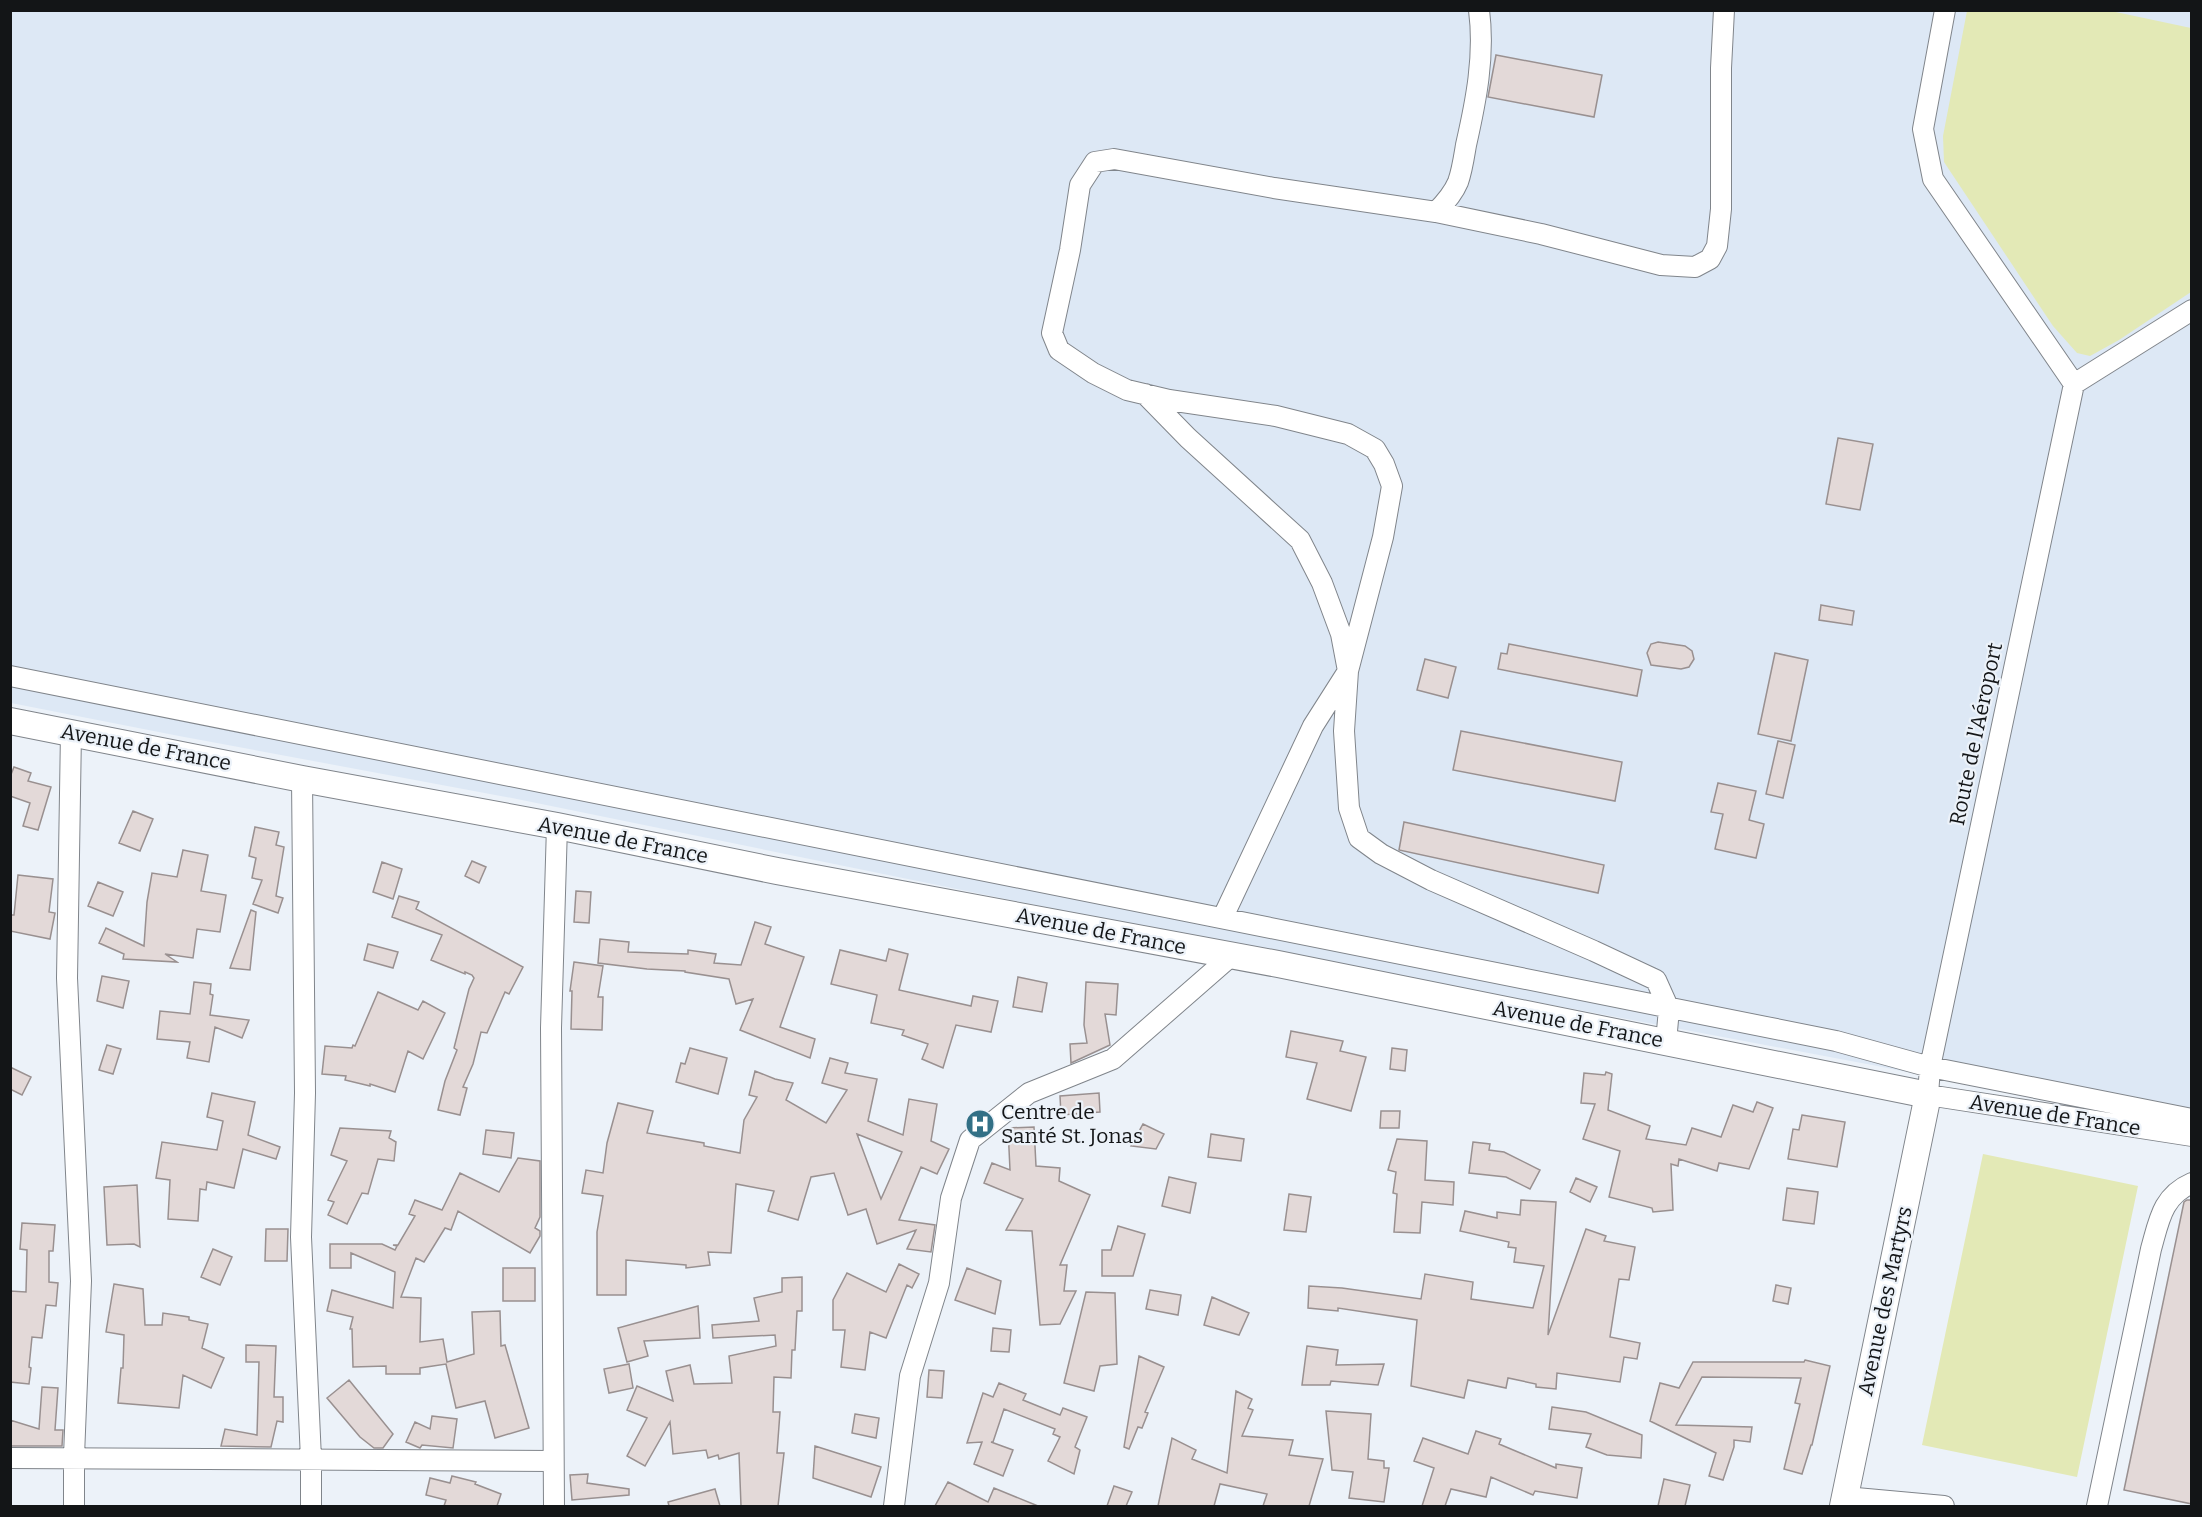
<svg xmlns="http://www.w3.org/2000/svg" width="2202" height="1517" viewBox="0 0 2202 1517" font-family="Bitter,serif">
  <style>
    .built { fill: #dde8f5 }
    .green { fill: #e3e9b6 }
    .building { fill: #e3d9d8; stroke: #999090; stroke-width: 1.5; fill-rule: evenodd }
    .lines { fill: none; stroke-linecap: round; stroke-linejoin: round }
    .minor-casing { stroke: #80858b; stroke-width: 22 }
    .major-casing { stroke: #80858b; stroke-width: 28 }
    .minor { stroke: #fff; stroke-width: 20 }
    .major { stroke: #fff; stroke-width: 26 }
    .labels { text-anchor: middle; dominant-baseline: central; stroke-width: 4.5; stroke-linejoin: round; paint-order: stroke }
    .street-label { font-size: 21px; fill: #131517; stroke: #ecf2f9 }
    .poi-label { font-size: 21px; fill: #131517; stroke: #ecf2f9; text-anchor: start }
  </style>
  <rect width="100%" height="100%" fill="#ecf2f9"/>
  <path class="built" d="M10 11H2191V1129L1872 1065 1206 940 512 798 179 736 11 703Z"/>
  <path class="green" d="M1967 11H2111L2191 28V292L2119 340 2090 356 2077 353 2053 326 1944 162 1943 136Z
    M1983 1154 2138 1186 2077 1477 1922 1445Z"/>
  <path class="building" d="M1496 55 1602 75 1594 117 1488 97Z
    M1838 438 1873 444 1860 510 1826 504Z
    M1821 605 1854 611 1852 625 1819 620Z
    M1658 642 1685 646 1692 651 1694 659 1689 667 1681 669 1651 665 1647 653 1651 644Z
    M1509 644 1642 670 1637 696 1498 669 1501 653 1507 654Z
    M1775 653 1808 660 1791 741 1758 734Z
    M1425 659 1456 667 1448 698 1417 690Z
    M1461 731 1622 762 1615 801 1453 770Z
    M1778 741 1795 745 1783 798 1766 794Z
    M14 767 31 773 28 781 51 787 38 830 23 826 30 803 10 796V777Z
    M1718 783 1756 791 1749 820 1764 824 1756 858 1715 849 1723 814 1711 812Z
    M133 811 153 819 140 851 119 843Z
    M1404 822 1604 865 1598 893 1399 850Z
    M255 827 279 832 276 845 284 847 276 896 283 898 278 913 253 904 262 880 252 878 256 858 249 856Z
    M183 850 208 855 201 891 226 895 220 932 197 929 193 958 165 954 177 962 123 959 124 954 99 943 106 928 144 946 147 902 152 873 177 877Z
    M472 861 486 867 479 883 465 876Z
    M382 862 402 869 393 899 373 892Z
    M18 875 53 879 49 912 55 913 50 939 10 931V915H14Z
    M98 882 123 892 113 916 88 906Z
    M576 891 591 892 589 923 574 922Z
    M399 896 419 902 416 909 523 967 509 994 505 992 487 1033 481 1032 473 1064 463 1087 467 1088 460 1115 438 1110 445 1081 457 1050 454 1048 469 989 474 978 472 975 465 972V974L431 960 442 935 392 917Z
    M251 910 256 912 250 970 230 968Z
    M755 922 771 927 765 944 804 957 780 1027 815 1039 810 1058 740 1030 753 999 736 1004 729 979 685 972V971L647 969 598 963 600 939 629 942 628 952 688 954V950L716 954 714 963 741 965Z
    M368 944 398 952 393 968 364 960Z
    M889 949 908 954 899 990 971 1006 973 996 998 1001 991 1032 956 1025 943 1068 922 1059 928 1044 902 1035 904 1030 871 1023 877 995 831 984 840 950 886 961Z
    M574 962 603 966 598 997H603L602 1030 571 1029 572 991H570Z
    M102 976 129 981 123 1008 97 1001Z
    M1018 977 1047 983 1042 1012 1013 1007Z
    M194 982 211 984 210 994 213 995 210 1015 249 1020 242 1038 215 1027 209 1062 187 1058 190 1042 157 1039 160 1011 190 1014Z
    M1086 982 1118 984 1116 1015 1105 1014 1110 1045 1071 1063 1070 1044 1087 1043 1084 1025Z
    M378 992 418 1010 423 1001 445 1013 423 1059 408 1051 395 1092 370 1084V1086L345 1080 346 1076 322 1074 325 1046 352 1048 353 1045 355 1046Z
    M1291 1031 1343 1041 1340 1051 1366 1057 1351 1111 1307 1099 1317 1063 1286 1057Z
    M107 1045 121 1049 113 1074 99 1070Z
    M690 1048 727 1058 718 1094 676 1082 681 1063 685 1064Z
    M1392 1048 1407 1050 1405 1071 1390 1069Z
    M830 1058 848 1063 845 1073 877 1079 868 1121 903 1135 909 1099 937 1104 931 1141 949 1149 937 1174 921 1167 899 1220 935 1225 931 1252 907 1249 916 1230 877 1244 866 1209 848 1215 834 1173 811 1177 798 1220 768 1211 774 1191 736 1184 731 1253 708 1252 710 1265 686 1268V1265L626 1260V1295H597V1232L603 1196 582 1193 586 1170 603 1173 607 1143 618 1103 653 1111 647 1133 704 1143V1146L740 1153 744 1120 757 1097 749 1095 755 1071 775 1079 793 1083 786 1100 826 1123 847 1090 822 1083ZM857 1134 902 1152 881 1199Z
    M10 1067 31 1077 22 1095 10 1089Z
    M1606 1072 1612 1074 1608 1110 1650 1126 1646 1139 1686 1145 1692 1128 1721 1137 1733 1105 1753 1112 1757 1102 1773 1108 1749 1169 1719 1163 1717 1171 1679 1159 1678 1166 1671 1164 1673 1210 1653 1212 1652 1208 1609 1197 1620 1151 1583 1139 1595 1104 1581 1103 1584 1073 1605 1075Z
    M212 1093 255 1102 248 1135 280 1147 276 1159 243 1149 234 1188 207 1182 206 1190 200 1189 198 1221 168 1219 170 1180 156 1178 162 1142 217 1150 223 1121 207 1117Z
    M1099 1093 1100 1112 1061 1115 1060 1096Z
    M1381 1111H1400L1399 1128H1380Z
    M1802 1115 1845 1122 1837 1167 1788 1159 1793 1129 1799 1130Z
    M1143 1124 1164 1134 1156 1149 1131 1146Z
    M1034 1127 1036 1166 1060 1168 1059 1181 1090 1195 1060 1265H1067L1064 1291H1076L1060 1324 1040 1325 1032 1231 1006 1230 1023 1199 984 1183 992 1163 1010 1170 1008 1128Z
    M340 1128 391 1131 389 1138 396 1142 394 1161 378 1159 368 1194 362 1193 347 1224 328 1215 334 1202 328 1200 347 1161 331 1155Z
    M486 1130 514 1133 511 1158 483 1154Z
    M1211 1134 1244 1139 1241 1161 1208 1157Z
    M1397 1139 1427 1141 1425 1180 1454 1182 1453 1205 1422 1202 1420 1233 1394 1232 1397 1194 1393 1193 1396 1172 1388 1170Z
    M1473 1142 1490 1144 1489 1150 1504 1152 1540 1170 1530 1189 1506 1177 1469 1173Z
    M518 1158 540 1161V1217L535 1228 540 1231V1236L530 1253 458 1211 451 1230 445 1228 424 1262 416 1258 401 1297 421 1298 420 1342 443 1339 447 1362 474 1354 472 1312 500 1311 501 1346 505 1345 529 1428 495 1438 485 1401 456 1408 446 1364 420 1368V1374H386V1366L353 1367 352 1329H350L353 1317 327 1311 332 1290 393 1308 395 1272 351 1253V1268H330V1244H382L395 1250 397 1246 393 1245H398L415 1216 409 1214 415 1200 442 1210 460 1173 499 1192Z
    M1169 1177 1196 1183 1190 1213 1162 1206Z
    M1576 1178 1597 1187 1590 1202 1570 1192Z
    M137 1185 140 1247 134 1244 107 1245 104 1187Z
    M1787 1188 1818 1192 1814 1224 1783 1220Z
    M1289 1194 1311 1197 1306 1232 1284 1230Z
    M1521 1200 1556 1202 1548 1335 1586 1229 1606 1236 1604 1241 1635 1247 1629 1280 1619 1279 1610 1337 1640 1343 1637 1359 1624 1357 1620 1382 1557 1373 1556 1389 1536 1387V1384L1508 1378 1506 1388 1468 1380 1464 1398 1411 1386 1417 1320 1338 1308V1311L1308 1308 1309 1286 1342 1288 1421 1299 1425 1274 1473 1282 1471 1299 1533 1308 1544 1266 1514 1262 1516 1248 1508 1247 1509 1242 1460 1231 1465 1211 1497 1218V1212L1520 1215Z
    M2187 1200H2192V1504L2124 1490 2184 1202Z
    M22 1223 55 1225 53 1251H49V1282L58 1283 56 1306 46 1305 42 1338 32 1337 29 1367 31 1368 29 1384 10 1382V1291L26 1292 27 1250 20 1249Z
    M1118 1226 1145 1234 1133 1276H1102V1250H1111Z
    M266 1229H288L287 1261H265Z
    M213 1249 232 1257 220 1285 201 1277Z
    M899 1264 919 1274 912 1288 907 1285 886 1338 870 1332 865 1370 841 1367 845 1330H833V1300L847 1273 886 1292Z
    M503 1268H535V1301H503Z
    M967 1268 1001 1281 995 1314 955 1300Z
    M802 1277V1311H797L795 1350H792L791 1378 774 1377 773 1412H780L777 1453H784L778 1506H741L739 1453 719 1459 718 1455 708 1458 706 1450 673 1454 670 1422 645 1466 627 1456 647 1418 627 1410 637 1386 673 1401 666 1371 690 1365 694 1384 732 1383 729 1356 776 1346 775 1335 713 1338 712 1325 759 1321 754 1298 782 1292V1278Z
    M114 1284 143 1289 145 1325H162L163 1313 189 1317V1320L208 1324 202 1348 224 1358 211 1388 183 1375 179 1408 118 1403 121 1368H123L124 1335 106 1332Z
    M1776 1285 1791 1288 1788 1304 1773 1301Z
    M1150 1290 1181 1295 1178 1315 1146 1309Z
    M1086 1292 1115 1293 1117 1364 1100 1366 1094 1391 1064 1383Z
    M1212 1297 1249 1313 1239 1335 1204 1325Z
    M698 1306 700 1338 644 1341 648 1356 627 1362 618 1328Z
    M993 1328 1011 1330 1009 1352 991 1351Z
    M246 1345 276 1346 274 1397H283V1422L277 1421 271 1447 221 1446 225 1429 257 1435 259 1362H246Z
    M1307 1346 1338 1350 1336 1365 1384 1364 1378 1385 1331 1381 1330 1385H1302Z
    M1139 1356 1164 1367 1145 1412 1148 1413 1142 1428 1138 1427 1129 1449 1124 1447Z
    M1805 1360 1830 1366 1812 1445H1811L1802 1474 1784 1469 1800 1404 1795 1403 1801 1378 1702 1377 1676 1425 1752 1427 1750 1442 1734 1440V1447L1723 1480 1709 1476 1716 1453 1650 1421 1660 1383 1679 1388 1693 1362H1804Z
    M629 1364 633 1388 609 1393 604 1369Z
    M929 1370 944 1371 942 1398 927 1397Z
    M349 1380 393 1434 383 1448H374L360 1437 327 1398Z
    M999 1383 1026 1394 1023 1400 1060 1415 1063 1408 1087 1417 1075 1447 1080 1450 1074 1474 1048 1461 1060 1437 1053 1434 1055 1429 1004 1409 993 1442H991L1013 1450 1003 1476 974 1464 982 1442 967 1443 983 1393 993 1397Z
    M42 1387 58 1388 55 1430H63L62 1446H10V1420L39 1429Z
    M1236 1391 1252 1399 1248 1408 1253 1410 1242 1436 1293 1440 1289 1455 1323 1459 1309 1506H1263L1267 1494 1220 1484 1214 1506H1158L1172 1438 1196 1450 1192 1459 1227 1473Z
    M1552 1407 1586 1412 1642 1435 1641 1458 1607 1455 1586 1447 1591 1434 1549 1429Z
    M1326 1411 1371 1414 1368 1459 1384 1461V1468H1389L1384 1502 1349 1498 1353 1472 1332 1470Z
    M855 1414 879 1418 876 1438 852 1433Z
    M432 1416 457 1419 453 1448 422 1445 420 1448 406 1442 415 1422 430 1429Z
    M1476 1431 1501 1439 1499 1444 1556 1468V1464L1582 1468 1577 1498 1535 1491 1533 1495 1491 1477 1486 1497 1451 1489 1445 1506H1422L1434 1468 1414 1461 1423 1438 1468 1454Z
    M815 1446 881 1467 871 1497 813 1478Z
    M588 1474 587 1483 629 1489V1495L572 1500 570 1475Z
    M452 1476 476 1482 475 1484 501 1494 497 1506H444L446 1500 426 1495 430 1478 450 1483Z
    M1664 1479 1690 1485 1685 1506H1658Z
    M948 1482 988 1502 994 1488 1038 1506H935Z
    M1114 1486 1132 1492 1126 1506H1107Z
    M715 1489 720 1506H669L668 1502Z"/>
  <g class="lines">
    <g class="minor-casing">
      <path id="minor" d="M1945 10 1923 129 1933 179 2074 384
        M1436 212C1445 203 1453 194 1458 182 1462 171 1464 157 1466 145 1476 101 1485 56 1479 10
        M2074 384 1930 1067 1928 1095 2192 1136
        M2074 384 2192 310
        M1145 394 1188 438 1300 540 1322 583 1341 634 1348 671 1313 726 1223 917
        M10 676 1836 1041 1930 1067 2192 1119
        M71 732 67 978 81 1281 74 1456V1506
        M302 779 305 1093 301 1237 311 1459V1506
        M1666 1042 1669 1009 1656 980 1594 951 1431 880 1381 854 1359 838 1349 808 1344 731 1348 671 1383 537 1392 486 1384 464 1375 449 1348 434 1276 416 1169 400 1127 390 1093 373 1059 350 1052 333 1070 250 1080 185 1095 162 1114 159 1274 188 1436 212 1541 234 1661 265 1695 267 1710 259 1717 246 1721 209V68L1724 10
        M10 1458 553 1461
        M1845 1497 1944 1506
        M554 1506 551 1028 557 826
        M894 1506 910 1376 939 1283 951 1198 970 1140 1029 1093 1113 1059 1231 956
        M2097 1506 2151 1249C2159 1221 2162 1196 2192 1183"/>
    </g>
    <g class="major-casing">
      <path id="major" d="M10 721 302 779 557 826 777 871 1278 964 1928 1095 1843 1506"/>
    </g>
    <use href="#minor" class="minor"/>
    <use href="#major" class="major"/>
  </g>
  <defs>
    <g id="hospital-disc" transform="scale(1.5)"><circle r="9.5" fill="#327086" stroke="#ecf2f9"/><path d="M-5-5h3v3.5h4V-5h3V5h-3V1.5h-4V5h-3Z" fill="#fff"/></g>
  </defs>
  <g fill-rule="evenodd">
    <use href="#hospital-disc" x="980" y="1124"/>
  </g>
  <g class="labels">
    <g class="street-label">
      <text transform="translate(1976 734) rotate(-78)">Route de l'Aéroport</text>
      <text transform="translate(146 747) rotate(11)">Avenue de France</text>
      <text transform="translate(623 840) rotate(11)">Avenue de France</text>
      <text transform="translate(1101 931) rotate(11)">Avenue de France</text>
      <text transform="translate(1578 1024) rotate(11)">Avenue de France</text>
      <text transform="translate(2055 1115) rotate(9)">Avenue de France</text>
      <text transform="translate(1885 1301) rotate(-78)">Avenue des Martyrs</text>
    </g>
    <g class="poi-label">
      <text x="1001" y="1112">Centre de<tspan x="1001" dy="24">Santé St. Jonas</tspan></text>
    </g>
  </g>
  <rect width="2202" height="1517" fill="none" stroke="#131517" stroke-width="24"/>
</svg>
